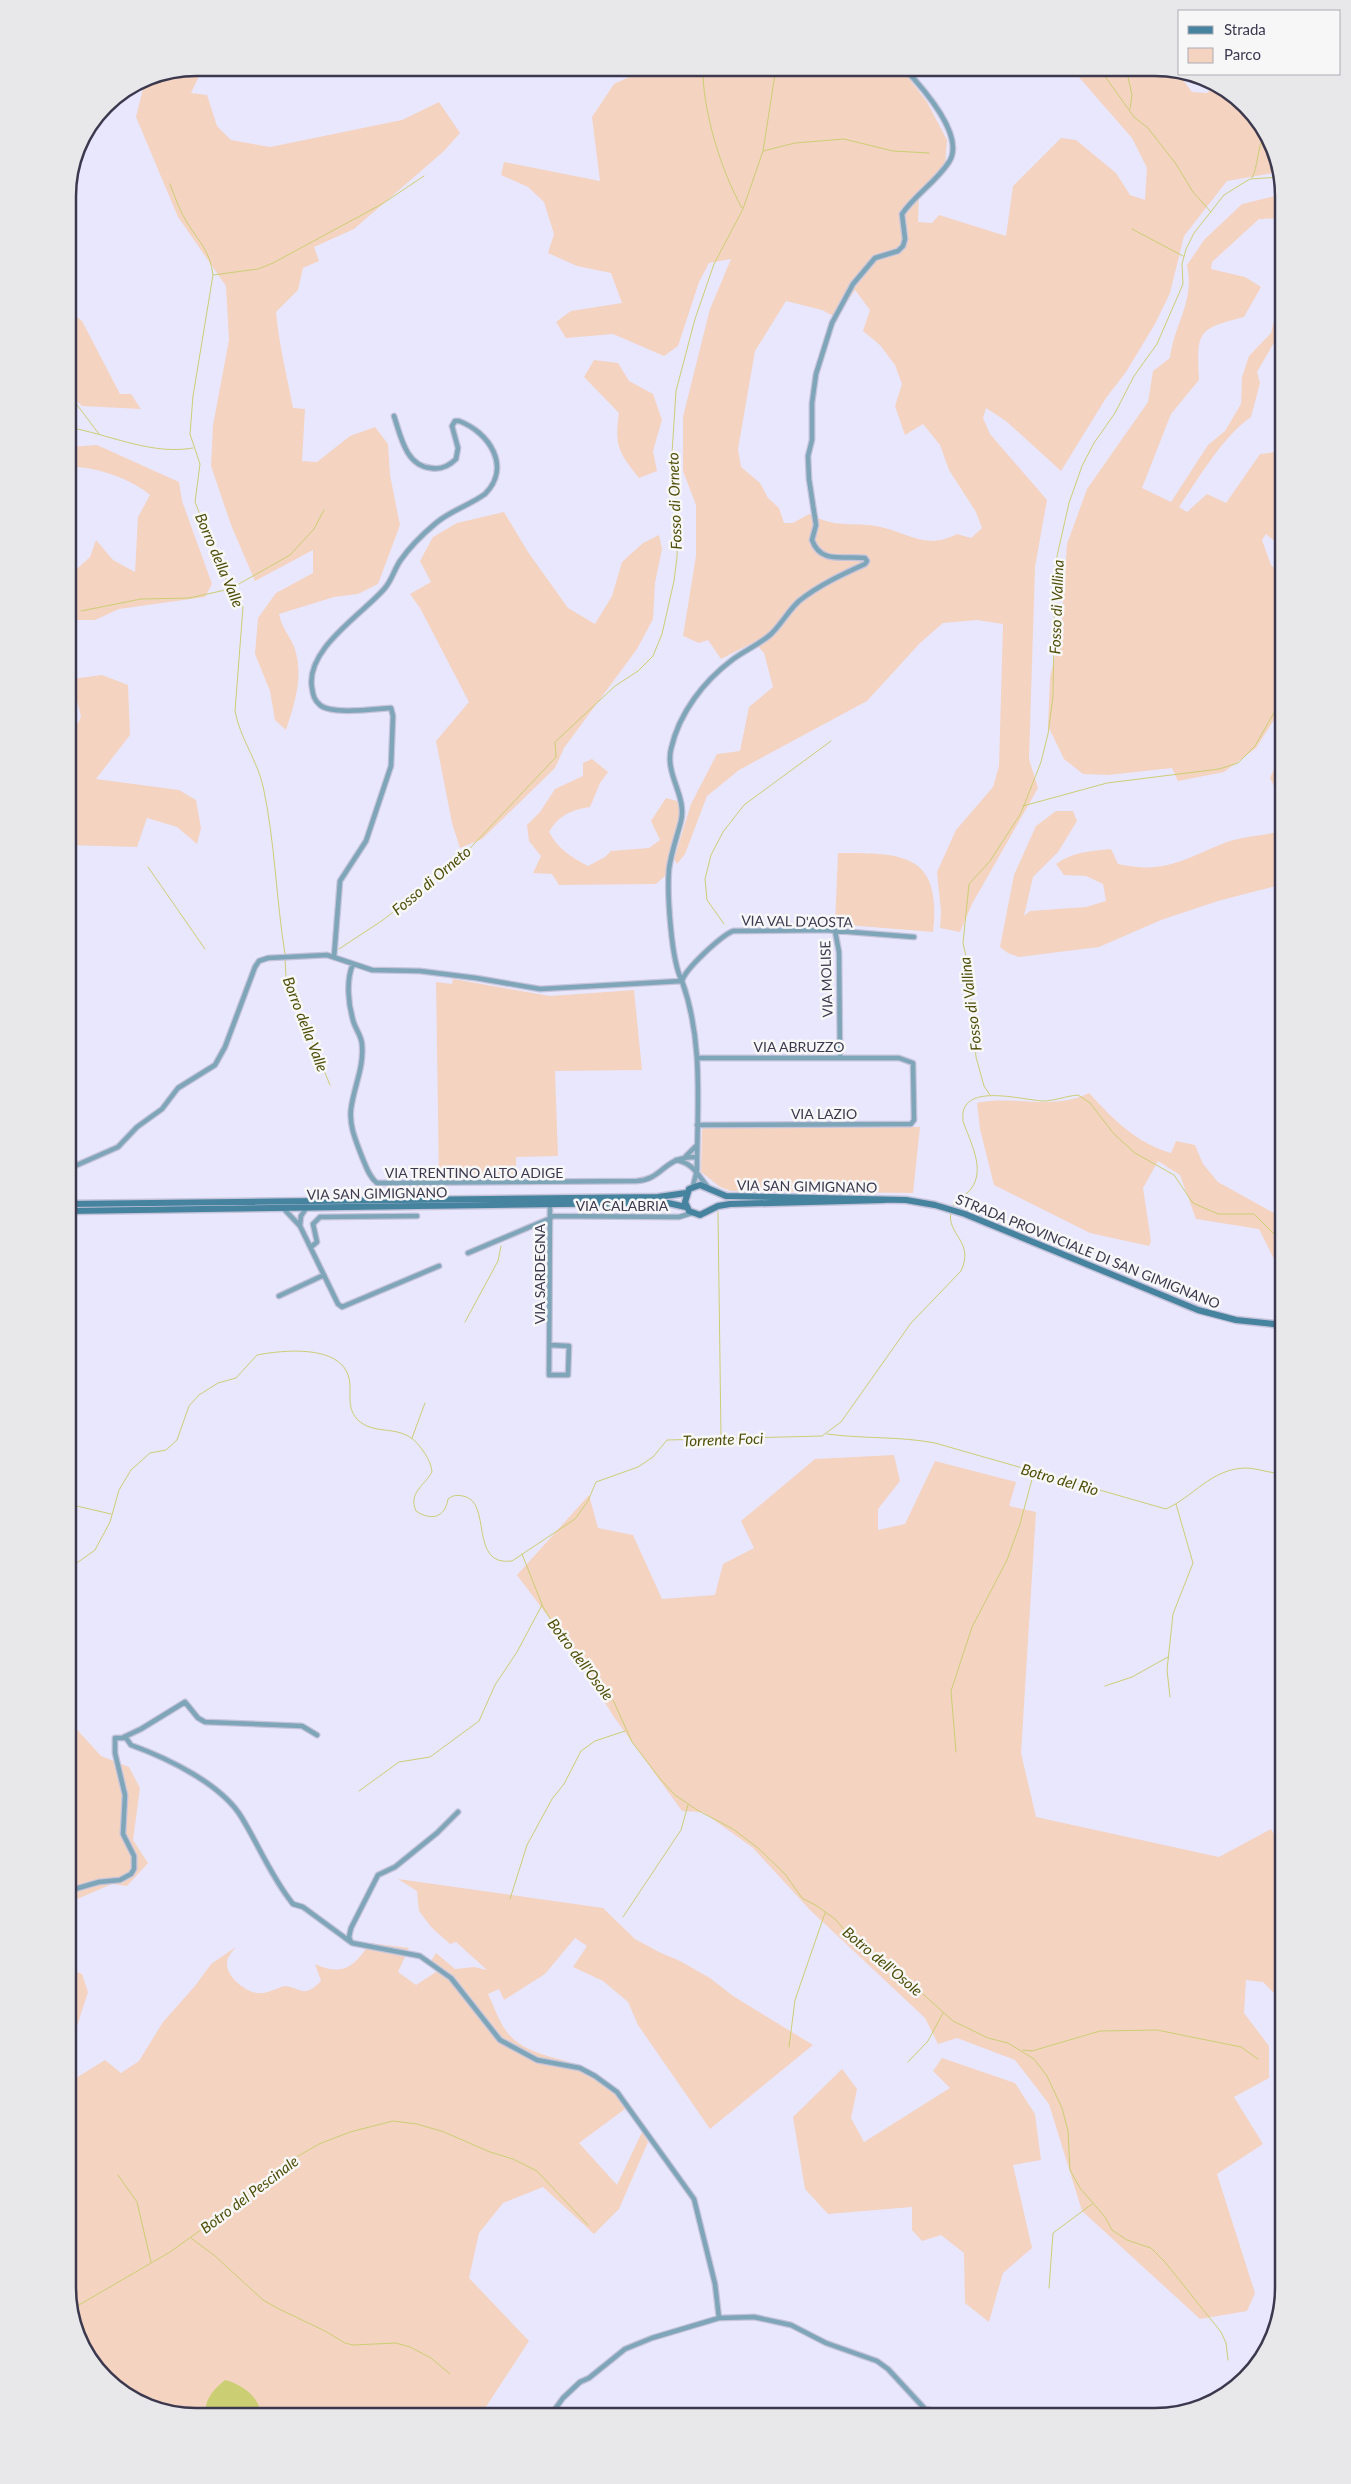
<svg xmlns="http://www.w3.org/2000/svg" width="1351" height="2484" viewBox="0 0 1351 2484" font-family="Lato,sans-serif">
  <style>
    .green { fill: #f4d3c1; fill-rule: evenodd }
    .water { fill: #ccce74 }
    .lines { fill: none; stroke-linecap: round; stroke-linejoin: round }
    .stream { stroke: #ccce74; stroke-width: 1 }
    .street-casing { stroke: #c6c4db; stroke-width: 7 }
    .secondary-casing { stroke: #c6c4db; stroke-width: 9 }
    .street { stroke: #7fa5b9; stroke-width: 4.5 }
    .secondary { stroke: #46839f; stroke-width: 6 }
    .labels { text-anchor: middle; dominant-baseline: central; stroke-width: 5; stroke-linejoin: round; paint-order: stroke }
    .street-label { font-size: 14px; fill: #3c394f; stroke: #f7f7f7 }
    .water-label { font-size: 15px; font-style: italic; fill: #4d4d06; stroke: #f7f7f7 }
    .rim { fill: none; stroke: #3c394f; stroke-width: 2.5 }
  </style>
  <rect width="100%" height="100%" fill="#e9e7fe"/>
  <path class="green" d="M196 68H207L200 74 191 93 207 95 217 126 231 140 270 147 402 120 439 102 460 133 444 151 354 229 314 247 319 261 303 268 298 290 276 312C279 345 287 376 293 408L305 409 302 461 317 462 350 436 375 427 388 444 390 475 400 525 378 584 358 594 334 597 279 614C282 630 293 639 296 653 303 679 294 705 286 730L275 720 270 691 255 654 258 618 276 593 313 573V550L255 581 231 525 211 466 213 425 229 340 226 286 178 217 136 117 145 81 148 77Z
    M631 68H898L904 72 927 102 947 140 945 168 919 195 918 222 932 223 939 215 1006 236 1013 186 1061 138 1076 140 1116 173 1130 195 1145 200 1147 168 1132 138 1077 75 1086 68H1164L1177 72 1192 92 1207 93 1215 85 1227 89 1274 147 1279 172 1227 181 1184 236 1170 293 1155 324 1126 372 1106 398 1061 471 1006 421 986 408 983 418 990 434 1047 500 1035 567 1029 759 1038 788 972 904 960 932 940 928 941 912 937 872 956 830 993 787 999 766 1003 624 977 620 943 623 920 643 867 701 739 770 707 796 685 854 677 864 674 859 691 804 717 754 740 751 749 707 773 687 764 653 754 642 721 659 708 640 699 643 683 636 696 556V505L683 471V417L710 309 731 259 709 263 699 282 678 346 664 356 613 334 566 338 556 322 571 311 622 303 611 273 577 266 548 253 554 234 544 202 528 187 501 175 504 162 600 181 592 117 614 84 629 77ZM855 290 870 310 863 331 880 345 895 365 902 384 895 406 905 435 923 424 940 445 949 470 976 512 982 528 971 538 957 534C925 551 906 531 876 526 848 522 836 528 809 514L793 523H784L779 508 768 498 760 483 741 467 738 449 755 351 786 301 822 310 837 318Z
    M1283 194V218L1259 219 1212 262 1211 269 1245 277 1261 287 1244 317C1196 329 1197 332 1199 380L1171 414 1142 488 1171 502 1208 445 1225 431 1241 404 1242 377 1249 356 1271 333 1275 317 1283 302V330L1279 334 1257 372 1260 383 1251 417C1223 436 1198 479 1179 507L1187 512 1207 494 1226 503 1260 454 1283 451V548L1266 534 1262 540 1271 565 1283 577V706L1256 748 1224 772 1178 781 1172 768 1108 775 1083 774 1064 759 1048 726 1050 677 1061 631 1067 544 1087 489 1148 402 1153 371 1170 358C1174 324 1195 301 1187 265L1204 240 1242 204Z
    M68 310 82 321 120 394H131L141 409 82 406 68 393Z
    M594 360 618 363 629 381 653 394 662 420 653 451 657 471 639 478C619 453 614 446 619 413L584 377Z
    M97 445 179 482 182 501 212 584 205 597 119 609 95 620H68V577L90 557 96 540 113 560 135 572 138 517 150 495C135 480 89 464 68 467V447Z
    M504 512 528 552 568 608 595 624 612 596 622 562 643 543 659 535 662 549 655 583 653 619 637 649 564 748 555 768 482 839 460 848 452 823 436 741 469 702 420 608 410 594 431 582 420 561 433 537 457 523Z
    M102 675 128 685 130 735 96 779 179 790 196 800 201 828 197 844 177 827 147 818 137 847 68 845V742L81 717 72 679Z
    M1283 749V780L1276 790 1270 778Z
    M592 759 608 772 600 783 590 807C571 810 559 815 549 832 558 849 571 857 588 866L605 857 611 851 649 848 660 840 651 821 666 798 677 801 681 812 665 876 656 884 559 885 552 874 533 873 541 856 529 841 527 825 540 812 555 789 583 776V763Z
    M1056 811H1073L1077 821 1058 852 1033 877 1024 916 1030 911 1086 907 1106 901 1103 884 1086 876 1064 875 1056 864C1072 852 1091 851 1111 849L1118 864C1168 875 1186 857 1230 841 1247 836 1266 835 1283 831V884L1218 901 1161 920 1099 947 1019 957 1008 953 1000 947 1014 875 1036 826Z
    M838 853C903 853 942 853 933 932L835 924Z
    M453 979 550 996 634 990 642 1070 555 1071 558 1156 516 1157V1177L439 1179 436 982 452 984Z
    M1089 1093C1113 1119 1136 1143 1171 1153L1176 1141 1195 1145 1203 1164 1218 1182 1283 1218V1270L1276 1263 1259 1229 1196 1219 1180 1175 1158 1161 1143 1188 1151 1241 1149 1246 1090 1233 994 1185 980 1129 977 1103C1015 1095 1053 1111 1089 1093Z
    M920 1127 913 1193 731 1191 720 1187 701 1172 702 1130 704 1128Z
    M894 1455 900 1481 878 1509V1530L905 1524 935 1461 1016 1482 1009 1506 1036 1512 1021 1753 1036 1817 1219 1857 1271 1829 1283 1850V2017L1277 1996 1263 1982 1246 1980 1244 2013 1269 2046V2078L1234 2097 1263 2144 1217 2174 1255 2293 1247 2311 1200 2319 1082 2211 1049 2104 1015 2060 957 2038 938 2044 925 2018 810 1910 753 1848 703 1812 682 1811 614 1717 565 1639 517 1575 589 1495 598 1528 633 1535 662 1599 715 1595 723 1564 754 1548 741 1521 815 1459Z
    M68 1681 71 1723 101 1756 129 1767 140 1788 133 1840 148 1863 127 1886 112 1884 68 1903Z
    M398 1879 603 1908 635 1939 659 1952 680 1961 710 1978 733 1996 813 2045 710 2129 638 2025 628 2002 603 1981 573 1967 587 1946 575 1938 545 1974 504 2000 499 1989 488 1994C494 2006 499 2022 507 2032 523 2054 556 2057 579 2065 601 2073 615 2088 629 2106L579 2143 617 2185 642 2132 648 2142 619 2209 594 2234 543 2187 503 2203 479 2233 469 2278 529 2341 480 2416H188L124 2395 77 2337 68 2288V2083L105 2060 121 2073 139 2061 163 2022 195 1986 211 1964 236 1947C232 1952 226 1958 227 1965 228 1978 246 1992 258 1993 268 1994 276 1988 285 1986 302 1988 303 1999 321 1981L315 1964C343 1977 355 1966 370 1943L409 1948 398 1972 416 1985 442 1968 431 1961 436 1953 455 1969 474 1967 487 1970 456 1942 450 1944 431 1927 419 1911 417 1891Z
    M68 1969 82 1974 88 1992 68 2054Z
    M942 2058 1015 2083 1035 2114 1041 2160 1013 2165 1032 2248 1003 2273 989 2322 965 2303 964 2253 941 2235 922 2241 912 2230V2207L828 2214 805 2189 793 2117 842 2069 857 2089 851 2118 864 2142 950 2088 933 2071Z"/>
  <path class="water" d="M225 2380C242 2384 261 2398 261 2416H207C202 2401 214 2389 225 2380Z"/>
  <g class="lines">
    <path class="stream" d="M703 68C702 109 721 171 742 208
      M1099 68 1134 117 1148 128 1176 164 1193 192 1211 212
      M1126 68 1132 95 1130 109
      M763 151 776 68
      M1252 178C1258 167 1257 149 1264 135
      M170 184C175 197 180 212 188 224 200 243 210 251 213 275L193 396 190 434 200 464 195 502 230 589 243 607 235 711C240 738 257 760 263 786 275 841 276 899 285 954
      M1132 229 1183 256
      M213 275 258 269 273 263 382 204 424 176
      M68 393 99 434
      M68 434 77 429C115 437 154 455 193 448
      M81 611 141 599 189 598 230 589 290 555 314 529 324 510
      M1023 806 1107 783 1219 769 1238 763 1255 746 1283 697
      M148 867 205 949
      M724 924 707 900 705 879 711 855 723 832 744 805 831 741
      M339 949 383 920 457 862 556 757 555 742 615 686 638 671 653 656 662 634 674 581 677 557 678 520 672 453 676 391 695 319 714 264 743 209 763 151 795 143 844 139 893 151 929 153
      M285 958 286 978 330 1085
      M990 1095 984 1086 976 1057 968 965 963 943 969 884 990 861 1021 813 1041 762 1048 734 1053 696 1055 565 1069 503 1082 466 1094 443 1115 413 1134 376 1157 344 1183 284 1182 264 1186 249 1194 233 1224 195 1240 185 1250 179 1280 177
      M952 1209C955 1198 965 1197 971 1189 986 1169 970 1142 963 1121 958 1081 1021 1100 1043 1101 1054 1101 1066 1096 1078 1095L1090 1103 1114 1134 1135 1153 1174 1175 1193 1203 1218 1214H1254L1276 1236 1283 1247
      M718 1212 721 1438
      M465 1322 498 1261 501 1246
      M827 1434C863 1439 898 1436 935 1443L1166 1509C1193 1497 1211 1469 1245 1468 1258 1468 1270 1474 1283 1473
      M412 1438 425 1403
      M68 1504 111 1514
      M522 1554 543 1607 558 1631 596 1676 614 1702 632 1742 661 1780 675 1795 697 1810 733 1829 758 1848 785 1874 802 1898 817 1906 835 1919 848 1934 896 1970 953 2021 988 2038 1008 2043 1034 2059 1047 2076 1062 2108 1068 2131 1070 2170 1080 2188 1105 2217 1112 2230 1127 2240 1151 2248 1165 2262 1221 2332 1226 2343 1228 2360
      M68 1566 74 1565 95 1550 110 1522 119 1490 131 1470 150 1453 166 1450 177 1440 189 1406 199 1395 218 1383 236 1378 257 1355C283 1350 341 1344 349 1378 352 1392 346 1407 357 1419 375 1438 402 1421 421 1448 427 1456 431 1463 432 1472 424 1486 408 1493 416 1511 431 1521 445 1518 448 1499 453 1495 457 1495 463 1496 493 1501 468 1567 512 1561L575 1519 588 1501 596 1482 638 1467 653 1457 667 1440 822 1436 841 1422 911 1323 961 1271C975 1241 946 1235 951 1212
      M1105 1686 1132 1677 1168 1657
      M1170 1697 1167 1670 1173 1614 1193 1563 1176 1504
      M956 1752 951 1691 972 1627 1007 1560 1020 1524 1034 1472
      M359 1791 399 1762 430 1757 479 1721 495 1685 517 1652 542 1605
      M510 1899 527 1845 552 1799 564 1784 581 1751 595 1741 625 1731
      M623 1917 681 1830 688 1805
      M789 2047 795 2000 825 1913
      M1023 2050 1032 2051 1100 2031 1157 2030 1241 2047 1258 2059
      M908 2062 928 2041 943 2013
      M118 2175 137 2202 151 2262
      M191 2238 215 2256 263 2300 279 2309 325 2331 345 2343 353 2345 396 2343 410 2347 431 2358 450 2374
      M1049 2288 1053 2233 1092 2204
      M72 2309 170 2252 237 2204 270 2175 293 2159 319 2144 350 2132 393 2121 417 2124 444 2132 490 2152 513 2159 537 2171 588 2225"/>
    <g class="street-casing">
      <path id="street" d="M835 931 839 952 840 1057
        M334 957 340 881 366 841 391 766 393 716 391 708C375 709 332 715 320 705 314 700 313 695 312 688 305 649 363 614 385 588 392 580 394 570 400 561 409 548 424 533 436 523 450 511 470 505 485 494 512 467 489 432 459 421H455L452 426 458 448 456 459C449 466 441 470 431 468 406 466 401 437 394 416
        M353 964C346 980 348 1003 353 1020 355 1029 362 1036 362 1045 364 1068 354 1086 351 1109 349 1126 356 1141 362 1157 366 1166 369 1177 377 1183L637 1181C664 1179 663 1156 697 1157
        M697 1125 911 1124 914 1120 913 1063 899 1058H698
        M686 1156 697 1145
        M676 1160C693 1163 697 1174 707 1186
        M68 1169 118 1147 137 1127 162 1109 178 1088 215 1065 225 1047 255 967 259 961 268 958 327 955 372 970 420 971 476 978 540 989 682 981C671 961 667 893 669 869 671 853 677 837 681 821 687 796 665 775 671 749 679 713 704 681 732 660 744 651 758 645 770 635 781 625 788 611 799 601 819 585 843 574 865 564L867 561 865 558C844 555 821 565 812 540L816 525 809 479 808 456 812 440V403L816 374 832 323 853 284 875 258 898 251 903 246 905 239 902 214C915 195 936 182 949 162 966 136 922 87 904 68
        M693 1186 697 1170C697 1106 704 1042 682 981 685 969 721 936 733 931L825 930 914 937
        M284 1209 300 1226 338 1304 342 1307 439 1266
        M551 1216 679 1217 692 1213
        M300 1225 301 1216 307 1207
        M311 1247 317 1242 313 1224 320 1217 417 1216
        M468 1253 551 1218
        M279 1296 324 1275
        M550 1345 569 1346 568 1375H549L550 1204
        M124 1737 141 1729 185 1702 198 1718 205 1722 302 1726 317 1735
        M68 1891 99 1882 120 1880 131 1874 134 1869V1856L123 1834 125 1795 115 1753V1738H126L131 1745C167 1758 222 1784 242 1818 259 1846 272 1878 293 1904L303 1907 352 1943 420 1956 451 1978 500 2040 537 2060 580 2068 595 2076 617 2092 694 2199 715 2284 719 2318
        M351 1942 349 1937 351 1928 378 1875 395 1867 437 1833 458 1812
        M550 2416 563 2398 580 2382 589 2378 625 2349 652 2338 719 2318 754 2317 791 2325 826 2343 877 2361 888 2369 925 2409 953 2416"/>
    </g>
    <g class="secondary-casing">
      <path id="secondary" d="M884 1200 730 1204 718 1206 700 1215 689 1211 685 1202 689 1189 700 1185 726 1196 906 1200 935 1205 965 1214 1198 1310 1236 1320 1283 1325
        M68 1204 658 1197 686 1193
        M68 1211 632 1203H668L686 1207"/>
    </g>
    <use href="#street" class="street"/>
    <use href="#secondary" class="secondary"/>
  </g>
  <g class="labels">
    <g class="street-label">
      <text transform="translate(797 921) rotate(1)">VIA VAL D'AOSTA</text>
      <text transform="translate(826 979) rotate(-92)">VIA MOLISE</text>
      <text x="799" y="1046">VIA ABRUZZO</text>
      <text x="824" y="1113">VIA LAZIO</text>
      <text x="474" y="1172">VIA TRENTINO ALTO ADIGE</text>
      <text transform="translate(807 1186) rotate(1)">VIA SAN GIMIGNANO</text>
      <text transform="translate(377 1193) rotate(-1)">VIA SAN GIMIGNANO</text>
      <text x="622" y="1205">VIA CALABRIA</text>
      <text transform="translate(1088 1251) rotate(22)">STRADA PROVINCIALE DI SAN GIMIGNANO</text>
      <text transform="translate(539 1274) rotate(-90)">VIA SARDEGNA</text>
    </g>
    <g class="water-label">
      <text transform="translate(674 501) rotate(-92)">Fosso di Orneto</text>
      <text transform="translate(220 560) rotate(67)">Borro della Valle</text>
      <text transform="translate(1056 607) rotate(-88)">Fosso di Vallina</text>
      <text transform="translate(431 880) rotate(-40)">Fosso di Orneto</text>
      <text transform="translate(970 1004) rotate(-97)">Fosso di Vallina</text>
      <text transform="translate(306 1024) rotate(69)">Borro della Valle</text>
      <text transform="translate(723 1439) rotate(-2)">Torrente Foci</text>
      <text transform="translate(1060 1479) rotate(16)">Botro del Rio</text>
      <text transform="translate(581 1659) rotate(53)">Botro dell'Osole</text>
      <text transform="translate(883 1961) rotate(40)">Botro dell'Osole</text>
      <text transform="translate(249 2194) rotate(-37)">Botro del Pescinale</text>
    </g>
  </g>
  <path d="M0 0H1351V2484H0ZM196 76H1155A120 120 0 0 1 1275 196V2288A120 120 0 0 1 1155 2408H196A120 120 0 0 1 76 2288V196A120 120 0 0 1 196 76Z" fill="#e8e8ea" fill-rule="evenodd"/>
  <path class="rim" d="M196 76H1155A120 120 0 0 1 1275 196V2288A120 120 0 0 1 1155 2408H196A120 120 0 0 1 76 2288V196A120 120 0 0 1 196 76Z"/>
  <rect x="1178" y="10" width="162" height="65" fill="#f7f7f7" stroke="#acabb4"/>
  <rect x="1188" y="26" width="25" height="8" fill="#46839f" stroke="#acabb4"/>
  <text x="1224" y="35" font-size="15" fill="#3c394f">Strada</text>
  <rect x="1188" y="48" width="25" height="15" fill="#f4d3c1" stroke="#acabb4"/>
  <text x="1224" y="60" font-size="15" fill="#3c394f">Parco</text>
</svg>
